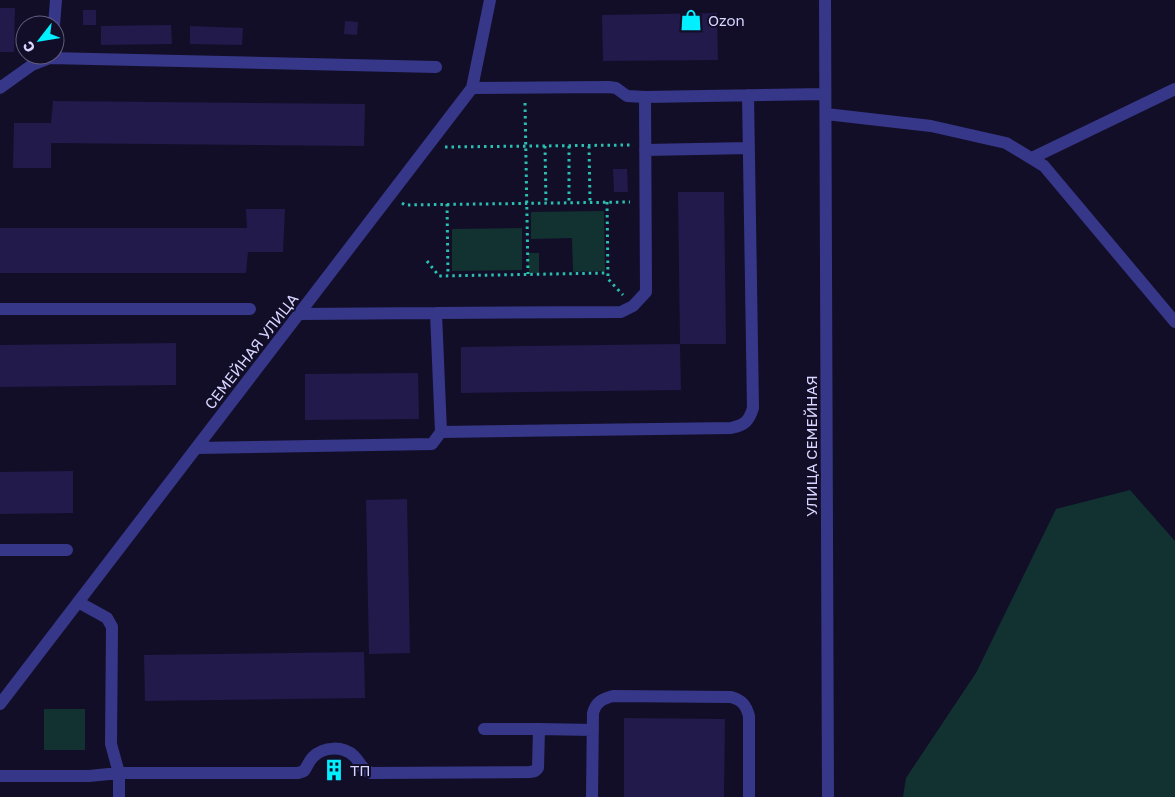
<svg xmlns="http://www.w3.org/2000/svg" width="1175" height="797" viewBox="0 0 1175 797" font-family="'Golos Text',sans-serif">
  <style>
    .green { fill: #113230 }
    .building { fill: #221a4a }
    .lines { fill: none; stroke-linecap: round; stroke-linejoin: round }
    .path { stroke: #2abfb0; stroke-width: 3; stroke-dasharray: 2.5 4; stroke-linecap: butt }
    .minor { stroke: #373789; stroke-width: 12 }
    .labels { text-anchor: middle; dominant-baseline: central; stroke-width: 4; stroke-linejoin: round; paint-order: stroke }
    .poi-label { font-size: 15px; fill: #d8d5ff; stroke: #120e28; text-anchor: start }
    .street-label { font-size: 15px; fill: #d8d5ff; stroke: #120e28 }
  </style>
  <rect width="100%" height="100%" fill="#120e28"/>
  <path class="green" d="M604 211 605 271 573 272 572 238 531 239V212Z
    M522 228V270L452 271V229Z
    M528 253H539V273H529Z
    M1130 490 1175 541V797H903L906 778 976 673 1056 509Z
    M44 709H85V750H44Z"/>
  <path class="building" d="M0 8H15L14 52H0Z
    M83 10H96V25H83Z
    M717 13 718 60 603 61 602 15Z
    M345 21 358 22 357 35 344 34Z
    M171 25 172 44 101 45V26Z
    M190 26 243 28 242 45 190 44Z
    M53 101 365 104 364 146 51 143V168H13L14 123H51Z
    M613 169H627L628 192H614Z
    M678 192H724L725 267 726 344H680L681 390 461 393V347L680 344Z
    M246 209H285L283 252H248L246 273H0V228H247Z
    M176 343V385L0 387V345Z
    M418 373 419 419 305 420V374Z
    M73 471V513L0 514V472Z
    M407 499 410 653 369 654 366 500Z
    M364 652 365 698 145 701 144 655Z
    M624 718 725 719 724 797H624Z
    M328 765 340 767V774L328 775Z"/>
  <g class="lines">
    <path class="path" d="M525 103 528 274
      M545 146 546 203
      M569 146V203
      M589 146 590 202
      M445 147 631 145
      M607 202 608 279 623 295
      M402 203 405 205 630 202
      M447 204 448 275
      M427 261 439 276 608 273"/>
    <path class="minor" d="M825 0 828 797
      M54 25 56 0
      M0 88 32 65 50 58 436 67
      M472 88 609 87 616 88 627 96 645 97
      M826 114 931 126 1006 143 1044 166 1175 322
      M645 150 749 148
      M1032 158 1175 89
      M0 309H250
      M300 314 436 313
      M441 432 731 428C745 425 749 421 753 408L748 95
      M196 448 432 444 441 432 436 313 621 312 633 306 646 292 645 97 825 94
      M0 550H67
      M0 704 472 88 490 0
      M484 729H539
      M0 776H89L119 773 111 744 112 627 107 618 78 602
      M119 797V773H298L304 771C307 767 309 761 313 757 324 746 343 746 354 756 360 762 362 770 371 773L530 772 535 771 538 768 539 729 593 730
      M592 797 593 713C596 702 602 699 613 696L731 697C742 700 746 705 749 716V797"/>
  </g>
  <defs>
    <g id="shop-bare" transform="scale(1.725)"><path d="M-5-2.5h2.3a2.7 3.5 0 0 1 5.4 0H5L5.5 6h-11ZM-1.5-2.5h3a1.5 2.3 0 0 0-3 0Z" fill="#01efff" stroke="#120e28" stroke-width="2.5" paint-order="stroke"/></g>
    <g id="building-bare" transform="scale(1.725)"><path d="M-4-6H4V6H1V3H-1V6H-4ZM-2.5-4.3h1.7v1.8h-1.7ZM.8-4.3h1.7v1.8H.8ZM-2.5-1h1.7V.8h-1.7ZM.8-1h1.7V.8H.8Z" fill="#01efff" stroke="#120e28" stroke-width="2.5" paint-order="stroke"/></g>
  </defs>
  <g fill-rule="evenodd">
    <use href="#shop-bare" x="691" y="20"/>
    <use href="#building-bare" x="334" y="770"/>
  </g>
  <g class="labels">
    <g class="poi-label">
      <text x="708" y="20">Ozon</text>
      <text x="350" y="770">ТП</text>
    </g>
    <g class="street-label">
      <text transform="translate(251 351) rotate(-52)">СЕМЕЙНАЯ УЛИЦА</text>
      <text transform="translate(811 446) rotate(-90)">УЛИЦА СЕМЕЙНАЯ</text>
    </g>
  </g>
  <g transform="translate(40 40) rotate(239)"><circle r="24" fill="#120e28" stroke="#615e7e"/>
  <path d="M0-4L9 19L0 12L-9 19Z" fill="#01efff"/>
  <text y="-8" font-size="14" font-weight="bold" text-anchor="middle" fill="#d8d5ff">С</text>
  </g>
</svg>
